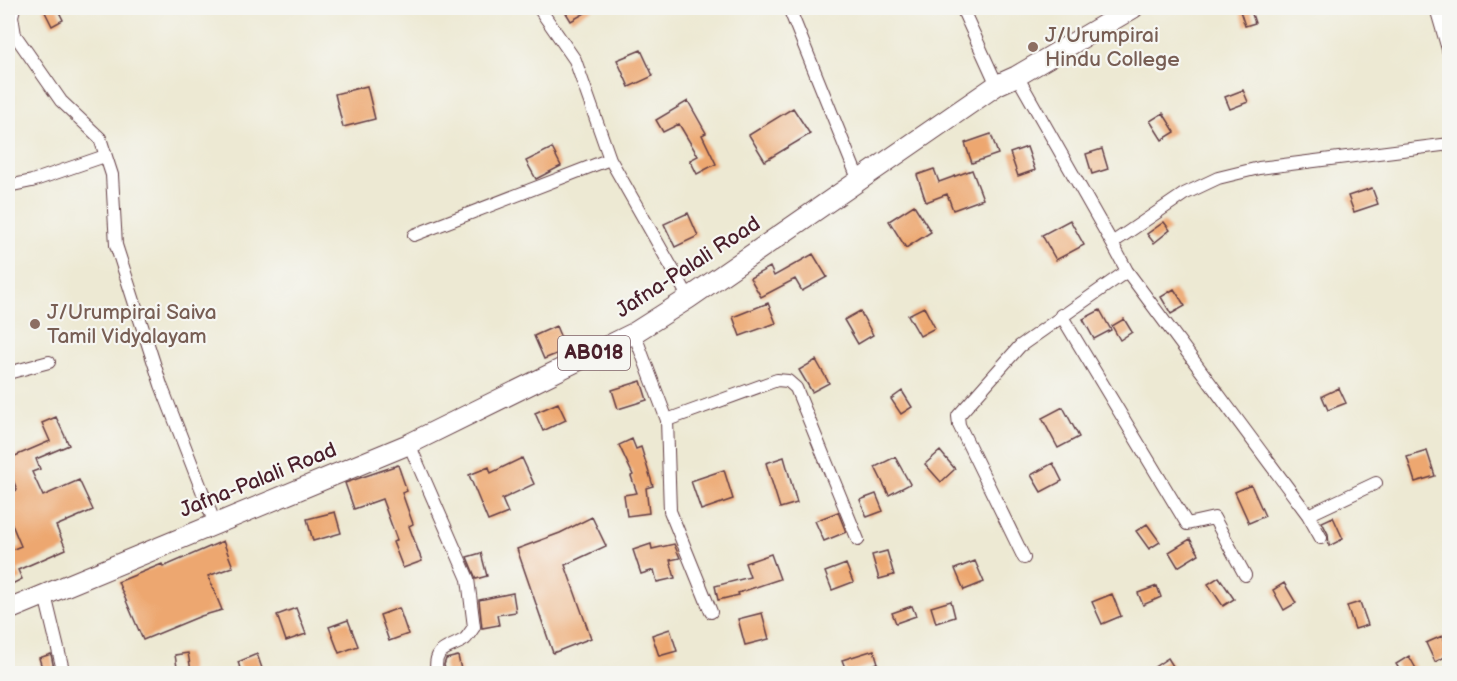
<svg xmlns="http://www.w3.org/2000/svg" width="1457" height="681" viewBox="0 0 1457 681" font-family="'Balsamiq Sans',sans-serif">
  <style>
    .building { fill: #eda76f }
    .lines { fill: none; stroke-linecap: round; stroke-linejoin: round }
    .minor-casing { stroke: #623d44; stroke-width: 14 }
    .primary-casing { stroke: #623d44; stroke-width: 22 }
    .minor { stroke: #fff; stroke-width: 12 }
    .primary { stroke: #fff; stroke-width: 20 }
    .education-dot { fill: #8d6e63; stroke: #f6f6f2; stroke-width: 2 }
    .labels { text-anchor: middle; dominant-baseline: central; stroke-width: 4.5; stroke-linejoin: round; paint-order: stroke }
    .shield { fill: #f6f6f2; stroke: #7e6067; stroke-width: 1.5 }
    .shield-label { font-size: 20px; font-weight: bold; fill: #4a1f2b }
    .education-label { font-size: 21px; fill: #785e54; stroke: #f6f6f2; text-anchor: start }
    .street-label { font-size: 21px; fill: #4a1f2b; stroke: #f6f6f2 }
  </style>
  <rect width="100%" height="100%" fill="#f6f6f2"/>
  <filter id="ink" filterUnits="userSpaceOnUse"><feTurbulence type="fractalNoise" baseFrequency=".0167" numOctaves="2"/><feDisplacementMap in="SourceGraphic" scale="12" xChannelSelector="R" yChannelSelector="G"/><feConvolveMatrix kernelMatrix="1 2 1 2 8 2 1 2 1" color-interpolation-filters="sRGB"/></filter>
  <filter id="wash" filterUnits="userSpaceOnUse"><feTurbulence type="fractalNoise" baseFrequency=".008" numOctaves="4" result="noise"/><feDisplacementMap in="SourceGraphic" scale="24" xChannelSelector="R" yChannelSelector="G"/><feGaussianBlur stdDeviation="1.35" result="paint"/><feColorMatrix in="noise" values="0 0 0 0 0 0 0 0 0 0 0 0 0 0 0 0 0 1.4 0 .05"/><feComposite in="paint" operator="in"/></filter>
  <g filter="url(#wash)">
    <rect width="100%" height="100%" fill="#ede9d3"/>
    <g id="blocks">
      <path class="building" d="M43 8H57L63 20 52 26Z
        M563 8H594L571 21Z
        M1239 8H1250L1255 23 1245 26Z
        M641 50 653 76 629 87 617 60Z
        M367 86 375 119 343 127 335 94Z
        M1243 90 1248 102 1230 109 1225 97Z
        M688 101 706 133 702 135 716 164 697 174 690 160 698 156 679 124 663 132 656 120Z
        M793 108 810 134 765 161 749 135Z
        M1163 113 1175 132 1162 140 1150 121Z
        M991 134 998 154 972 163 965 143Z
        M1027 147 1035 170 1018 176 1010 153Z
        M552 148 561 166 536 179 526 161Z
        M1102 149 1108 169 1092 174 1086 154Z
        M934 169 939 182 972 170 983 199 953 210 947 194 926 202 917 175Z
        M1372 188 1378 204 1354 212 1348 196Z
        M914 205 931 232 906 248 889 221Z
        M688 213 698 236 675 247 664 224Z
        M1070 220 1084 245 1056 260 1042 235Z
        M1164 222 1170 230 1154 243 1147 234Z
        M813 254 827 277 802 291 795 279 761 297 750 278 770 267 774 276Z
        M1174 289 1185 306 1171 314 1161 297Z
        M768 303 776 323 740 336 733 317Z
        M924 307 935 328 920 336 908 315Z
        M1100 310 1111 330 1094 339 1083 319Z
        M860 311 873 335 858 344 844 320Z
        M1124 319 1132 332 1120 340 1112 326Z
        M556 326 566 350 544 359 534 336Z
        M816 360 829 383 812 392 799 370Z
        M641 381 647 400 618 409 612 390Z
        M1339 388 1346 403 1328 410 1322 396Z
        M902 391 912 407 901 414 891 399Z
        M558 403 566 420 543 431 535 413Z
        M1063 407 1079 437 1058 448 1042 418Z
        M56 417 69 445 36 459 40 469 32 472 43 496 79 480 93 510 56 526 66 549 18 570 22 579 8 586V547L9 551 21 546 8 515V495L17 490 8 467V459L50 441 42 423Z
        M632 439 636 449 641 447 653 486 646 488 649 513 627 516 624 495 637 493 631 476 633 475 619 445Z
        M940 451 955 469 941 482 925 464Z
        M1427 451 1435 476 1415 482 1407 457Z
        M784 457 797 503 780 508 766 463Z
        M895 457 910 484 889 495 875 467Z
        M522 458 534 484 502 499 508 513 488 521 469 475 489 467 491 473Z
        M1053 463 1062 481 1041 492 1031 475Z
        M398 465 407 491 402 493 413 524 409 526 422 561 403 568 393 542 397 540 382 499 354 509 345 483Z
        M724 470 733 499 701 510 691 481Z
        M1251 485 1265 516 1249 523 1235 492Z
        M876 494 883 511 867 517 860 500Z
        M335 512 341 533 313 541 307 519Z
        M838 512 846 532 824 541 815 521Z
        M592 517 606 546 565 565 591 638 553 653 517 549 560 533Z
        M1333 517 1343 539 1329 546 1328 534 1322 522Z
        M1147 524 1160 542 1149 549 1136 531Z
        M1190 539 1199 554 1178 567 1169 552Z
        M223 541 233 567 208 576 222 610 201 616 143 640 118 582 162 564 163 567Z
        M651 544 652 549 674 544 680 558 670 560 675 578 657 582 654 570 641 574 633 550Z
        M887 551 894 575 879 579 872 555Z
        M481 553 487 576 476 579 467 557Z
        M771 554 780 579 738 593 739 595 718 600 715 586 750 577 745 563Z
        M975 561 984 582 964 590 955 569Z
        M846 564 853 582 832 590 825 572Z
        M1219 577 1234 599 1223 606 1208 584Z
        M1284 583 1296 603 1284 610 1273 590Z
        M1157 586 1161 597 1143 605 1138 593Z
        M513 593 516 612 497 615 499 625 482 628 479 600Z
        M1112 594 1121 616 1102 624 1092 602Z
        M951 601 955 617 936 623 931 607Z
        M1360 602 1368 625 1355 629 1347 606Z
        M912 606 916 616 896 623 892 613Z
        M296 608 306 634 286 641 277 615Z
        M399 608 408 634 389 641 380 615Z
        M762 613 769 639 745 645 738 619Z
        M348 620 358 646 339 653 329 627Z
        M670 629 677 651 659 656 652 635Z
        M1442 636 1449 655 1435 662 1426 643Z
        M874 650 878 663 847 673 842 660Z
        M188 653 191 671 178 673 175 655Z
        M51 654 55 674H44L39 658Z
        M257 654 264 674H242L238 662Z
        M458 656 462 674H446L444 665 446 659Z
        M1409 656 1419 674H1402L1396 664Z
        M1168 658 1178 674H1144Z"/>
    </g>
  </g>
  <g filter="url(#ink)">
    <use href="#blocks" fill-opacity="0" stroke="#623d44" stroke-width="1.5"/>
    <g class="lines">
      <g class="minor-casing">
        <path id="minor" d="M14 8 12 16 15 35 61 101 100 138 112 175 116 245 161 385 215 524
          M539 8 575 60 610 159 689 298
          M789 8 859 181
          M962 8 997 85
          M1436 8 1450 56
          M1438 15 1450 10
          M1017 76 1112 243 1184 194 1218 178 1259 168 1450 144
          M8 186 32 181 105 156
          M414 235 610 159
          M1112 243 1127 271 1308 515 1376 483
          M1061 315 1187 524 1214 518 1245 575
          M634 333 667 420 670 511 711 612
          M8 373 49 362
          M667 420 777 380 788 381 796 388 858 540
          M409 444 468 579 474 627C471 631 468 636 465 639 449 650 432 646 437 674
          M1308 515 1321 538
          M1024 558 959 425 958 416 1020 346 1127 271
          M45 595 64 674"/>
      </g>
      <g class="primary-casing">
        <path id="primary" d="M8 610 409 444 634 333 689 298 997 85 1017 76 1133 8"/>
      </g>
      <use href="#minor" class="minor"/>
      <use href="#primary" class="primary"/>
    </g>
  </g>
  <g class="education-dot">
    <circle cx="1033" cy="47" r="6"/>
    <circle cx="35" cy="324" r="6"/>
  </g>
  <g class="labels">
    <rect class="shield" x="558" y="336" width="72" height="34" rx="4.5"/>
    <g class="shield-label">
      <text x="594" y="353">AB018</text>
    </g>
    <g class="education-label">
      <text x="1045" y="35">J/Urumpirai<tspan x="1045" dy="24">Hindu College</tspan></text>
      <text x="47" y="312">J/Urumpirai Saiva<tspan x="47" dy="24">Tamil Vidyalayam</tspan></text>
    </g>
    <g class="street-label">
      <text transform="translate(688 267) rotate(-33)">Jafna-Palali Road</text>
      <text transform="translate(258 480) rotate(-22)">Jafna-Palali Road</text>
    </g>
  </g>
  <rect width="1457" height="681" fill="none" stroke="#f6f6f2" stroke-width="30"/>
</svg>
